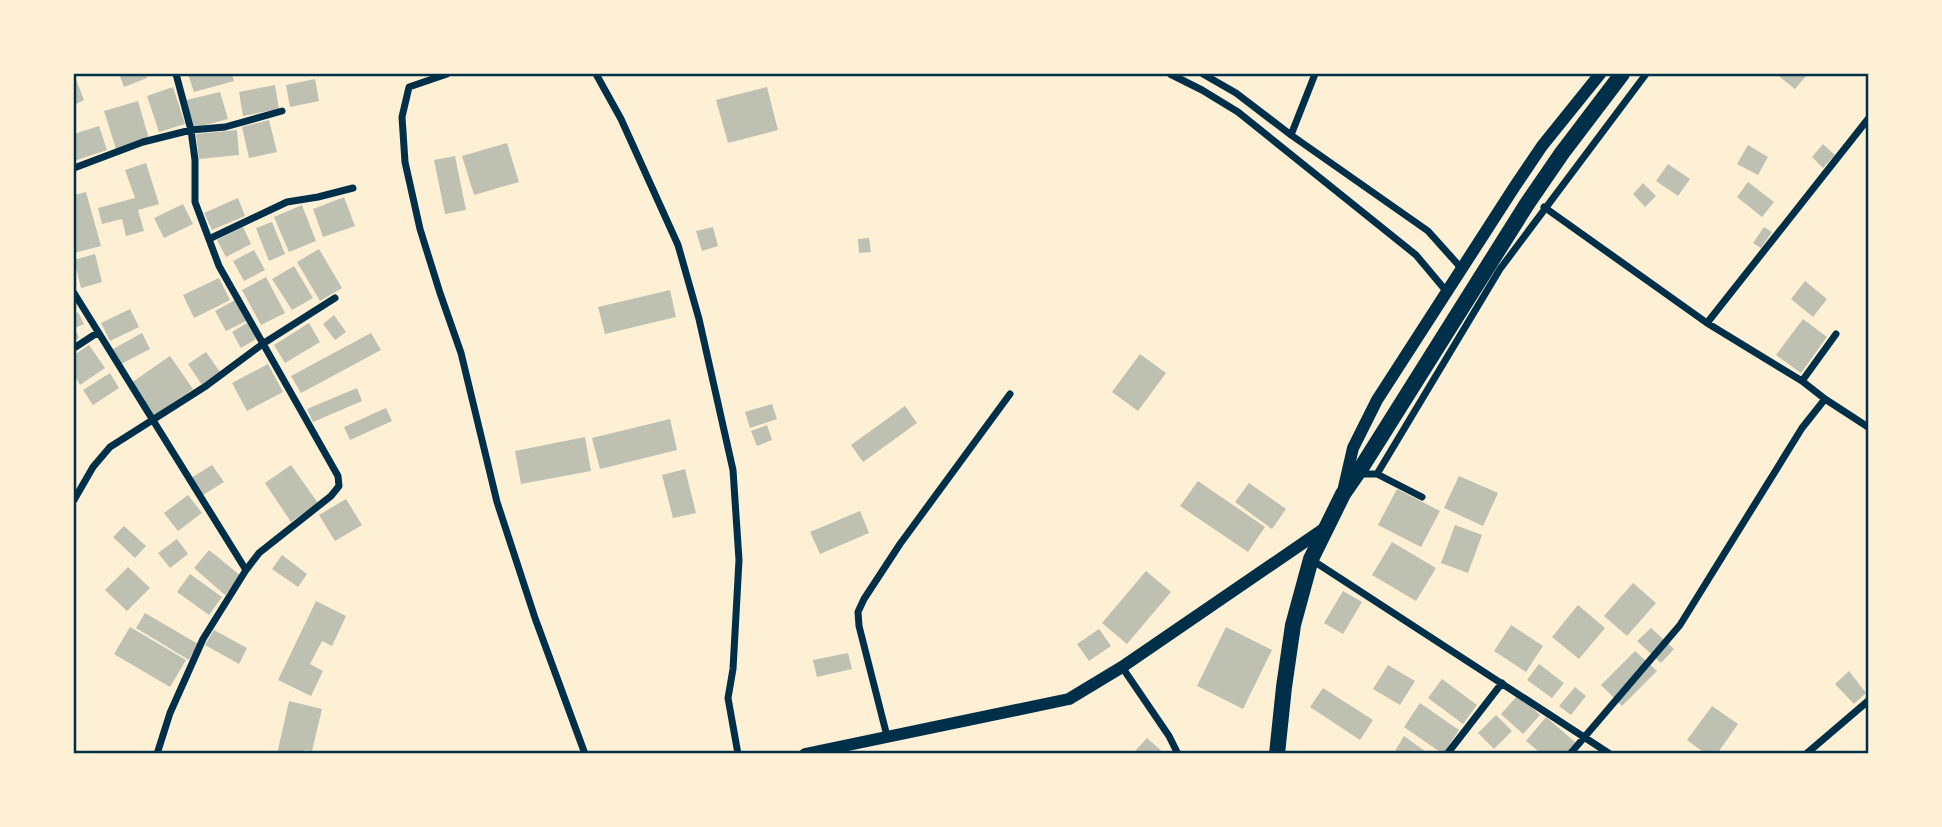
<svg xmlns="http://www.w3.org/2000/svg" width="1942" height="827" viewBox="0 0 1942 827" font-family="Figtree,sans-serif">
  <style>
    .building { fill: #bec0b2 }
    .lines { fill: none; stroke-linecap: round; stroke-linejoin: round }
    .minor { stroke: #003049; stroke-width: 7 }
    .tertiary { stroke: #003049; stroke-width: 12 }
    .primary { stroke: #003049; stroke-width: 16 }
    .neatline { fill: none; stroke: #003049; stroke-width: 2.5 }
  </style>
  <rect width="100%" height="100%" fill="#fdf0d5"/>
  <path class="building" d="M74 74 84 100 74 105Z
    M119 74H146L147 78 124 87Z
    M188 74H232L234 81 194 92Z
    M1776 74H1802L1806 76 1795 89Z
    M315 79 319 101 290 107 286 85Z
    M275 85 279 109 243 116 239 92Z
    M173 87 185 124 159 132 147 96Z
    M767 87 778 130 728 143 716 100Z
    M220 92 228 119 194 128 186 100Z
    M138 101 149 139 116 149 104 111Z
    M269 120 277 152 249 158 242 127Z
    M99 126 107 150 74 161V134Z
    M237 130 239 155 199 159 196 134Z
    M507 143 519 182 474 195 462 156Z
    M1823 144 1835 155 1823 168 1812 157Z
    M1748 145 1768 157 1758 175 1737 164Z
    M455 156 466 210 445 214 434 160Z
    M146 163 159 204 138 210 144 231 126 236 122 219 102 224 98 208 135 198 125 170Z
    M1668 164 1690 179 1678 196 1656 181Z
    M1748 182 1774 202 1762 217 1737 197Z
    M1643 183 1656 196 1645 207 1633 194Z
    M86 192 101 246 74 253V195Z
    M344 197 355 226 323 237 313 209Z
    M238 198 245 216 212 230 204 213Z
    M183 204 193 224 164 238 154 218Z
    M302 205 316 241 289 252 274 217Z
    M272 222 285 254 269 261 256 228Z
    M243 227 251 244 226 257 217 240Z
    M713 227 718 246 702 251 696 231Z
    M1764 227 1772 232 1761 248 1753 243Z
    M869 238 871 252 859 253 858 239Z
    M319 249 342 288 320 301 297 262Z
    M254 250 265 270 244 281 233 261Z
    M95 254 102 282 81 288 74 260Z
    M294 266 313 298 292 310 272 279Z
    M266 277 285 313 261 325 242 290Z
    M219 278 230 300 194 318 183 295Z
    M1805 281 1827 299 1813 317 1791 299Z
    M670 290 676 317 605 334 598 307Z
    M235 300 246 321 226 331 215 311Z
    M130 309 139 327 110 341 101 323Z
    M78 312 84 324 75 328 79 338 74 341V315Z
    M334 315 346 332 335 340 323 324Z
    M1803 319 1827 337 1801 373 1776 355Z
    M247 323 256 339 241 348 232 332Z
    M309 323 320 342 285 363 274 345Z
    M142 333 150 349 121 364 113 349Z
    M371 333 381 350 301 393 291 376Z
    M89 345 105 368 80 385 74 375V355Z
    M206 352 220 372 202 385 188 364Z
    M1140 354 1166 373 1138 411 1112 392Z
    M170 356 193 389 154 416 131 383Z
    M268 364 283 392 247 411 232 383Z
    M110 373 119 388 93 405 83 390Z
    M357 388 362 401 313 422 307 409Z
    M772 404 777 419 750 428 745 412Z
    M905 406 917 423 863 462 851 445Z
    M386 408 392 421 350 440 344 427Z
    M670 419 677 450 600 469 592 438Z
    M767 425 772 440 757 446 751 431Z
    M585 437 591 471 521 484 515 451Z
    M212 465 224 482 203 495 191 478Z
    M291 465 318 503 291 522 265 483Z
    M685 469 696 513 673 518 662 475Z
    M1459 476 1498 493 1483 526 1444 508Z
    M1198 481 1265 527 1248 552 1180 506Z
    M1249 483 1286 509 1272 529 1235 502Z
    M1397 489 1440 511 1421 547 1378 525Z
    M188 495 202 513 178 531 164 513Z
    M346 499 362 525 335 541 319 515Z
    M860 511 869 533 820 554 810 532Z
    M1455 525 1482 535 1468 573 1441 563Z
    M124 526 146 546 135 558 113 537Z
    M177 539 188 554 170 568 158 553Z
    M1392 542 1436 568 1416 601 1372 575Z
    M209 550 241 576 225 595 194 568Z
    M282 555 307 574 298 587 272 569Z
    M128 567 150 588 127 611 105 590Z
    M1146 571 1171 592 1127 644 1102 623Z
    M190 574 222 597 209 615 177 592Z
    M1633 583 1656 603 1627 636 1604 616Z
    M1343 591 1362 602 1343 634 1324 623Z
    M316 601 346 616 332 646 322 641 310 664 323 671 311 696 278 680Z
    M1578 605 1605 628 1579 659 1552 637Z
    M145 613 198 644 189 660 136 628Z
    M1511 625 1543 646 1526 672 1494 651Z
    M130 627 186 660 170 687 114 654Z
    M1226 627 1272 650 1243 709 1197 686Z
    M1651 628 1674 649 1661 663 1637 641Z
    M1099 629 1111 646 1089 661 1077 644Z
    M214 630 247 648 239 664 205 645Z
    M1635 651 1657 671 1622 706 1601 685Z
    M848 653 852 669 817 677 813 660Z
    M1539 664 1564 683 1552 698 1527 680Z
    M1388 665 1415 681 1400 705 1373 689Z
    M1849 671 1866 693 1854 704 1835 684Z
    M1442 679 1477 705 1463 724 1428 698Z
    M1575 687 1586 696 1571 715 1559 706Z
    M1323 688 1373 720 1360 740 1310 707Z
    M1518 695 1540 715 1523 734 1501 714Z
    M289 701 322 709 312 751 305 750 304 754H277Z
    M1420 703 1459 730 1443 754 1404 727Z
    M1712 706 1738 724 1717 754H1706L1687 740Z
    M1496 715 1512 731 1494 749 1478 733Z
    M1546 717 1575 742 1566 754H1542L1526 741Z
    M1404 736 1429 754H1393Z
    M1147 738 1165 754H1139L1136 750Z"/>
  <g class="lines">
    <path class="minor" d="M447 74 409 87 402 117 405 162 420 229 440 293 461 353 497 502 535 618 585 754
      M596 74 621 119 678 245 699 319 733 470 739 560 733 669 728 698 738 754
      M1170 74 1202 90 1238 112 1416 255 1447 292
      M1203 74 1236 93 1291 135 1428 231 1462 269
      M1291 135 1315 74
      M74 168 143 142 191 130 225 127 282 111
      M1544 207 1707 323 1802 381 1825 399 1868 427
      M209 239 287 202 318 197 353 188
      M74 293 246 570
      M1707 323 1868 119
      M74 348 97 333
      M1802 381 1836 334
      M1360 474H1377L1500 269 1646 74
      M1377 474 1422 497
      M74 500 93 467 110 447 206 386 264 343 335 298
      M1312 560 1610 754
      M1122 667 1169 736 1178 754
      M887 736 859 626 858 612 864 599 900 544 1010 394
      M157 754 170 713 203 639 246 570 259 553 331 496 339 486 338 476 219 266 195 202V160L191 130 176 74
      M1447 754 1502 683
      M1570 754 1680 625 1802 428 1825 399
      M1806 754 1868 701"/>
    <path class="tertiary" d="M1344 487 1353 448 1377 400 1515 186 1542 146 1600 74
      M805 754 1069 699 1122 667 1325 528"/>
    <path class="primary" d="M1277 754 1284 687 1293 625 1311 559 1343 494 1363 465 1527 204 1562 153 1622 74"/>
  </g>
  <rect width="1942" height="827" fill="none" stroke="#fdf0d5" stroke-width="150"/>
  <rect x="75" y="75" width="1792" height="677" class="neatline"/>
</svg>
